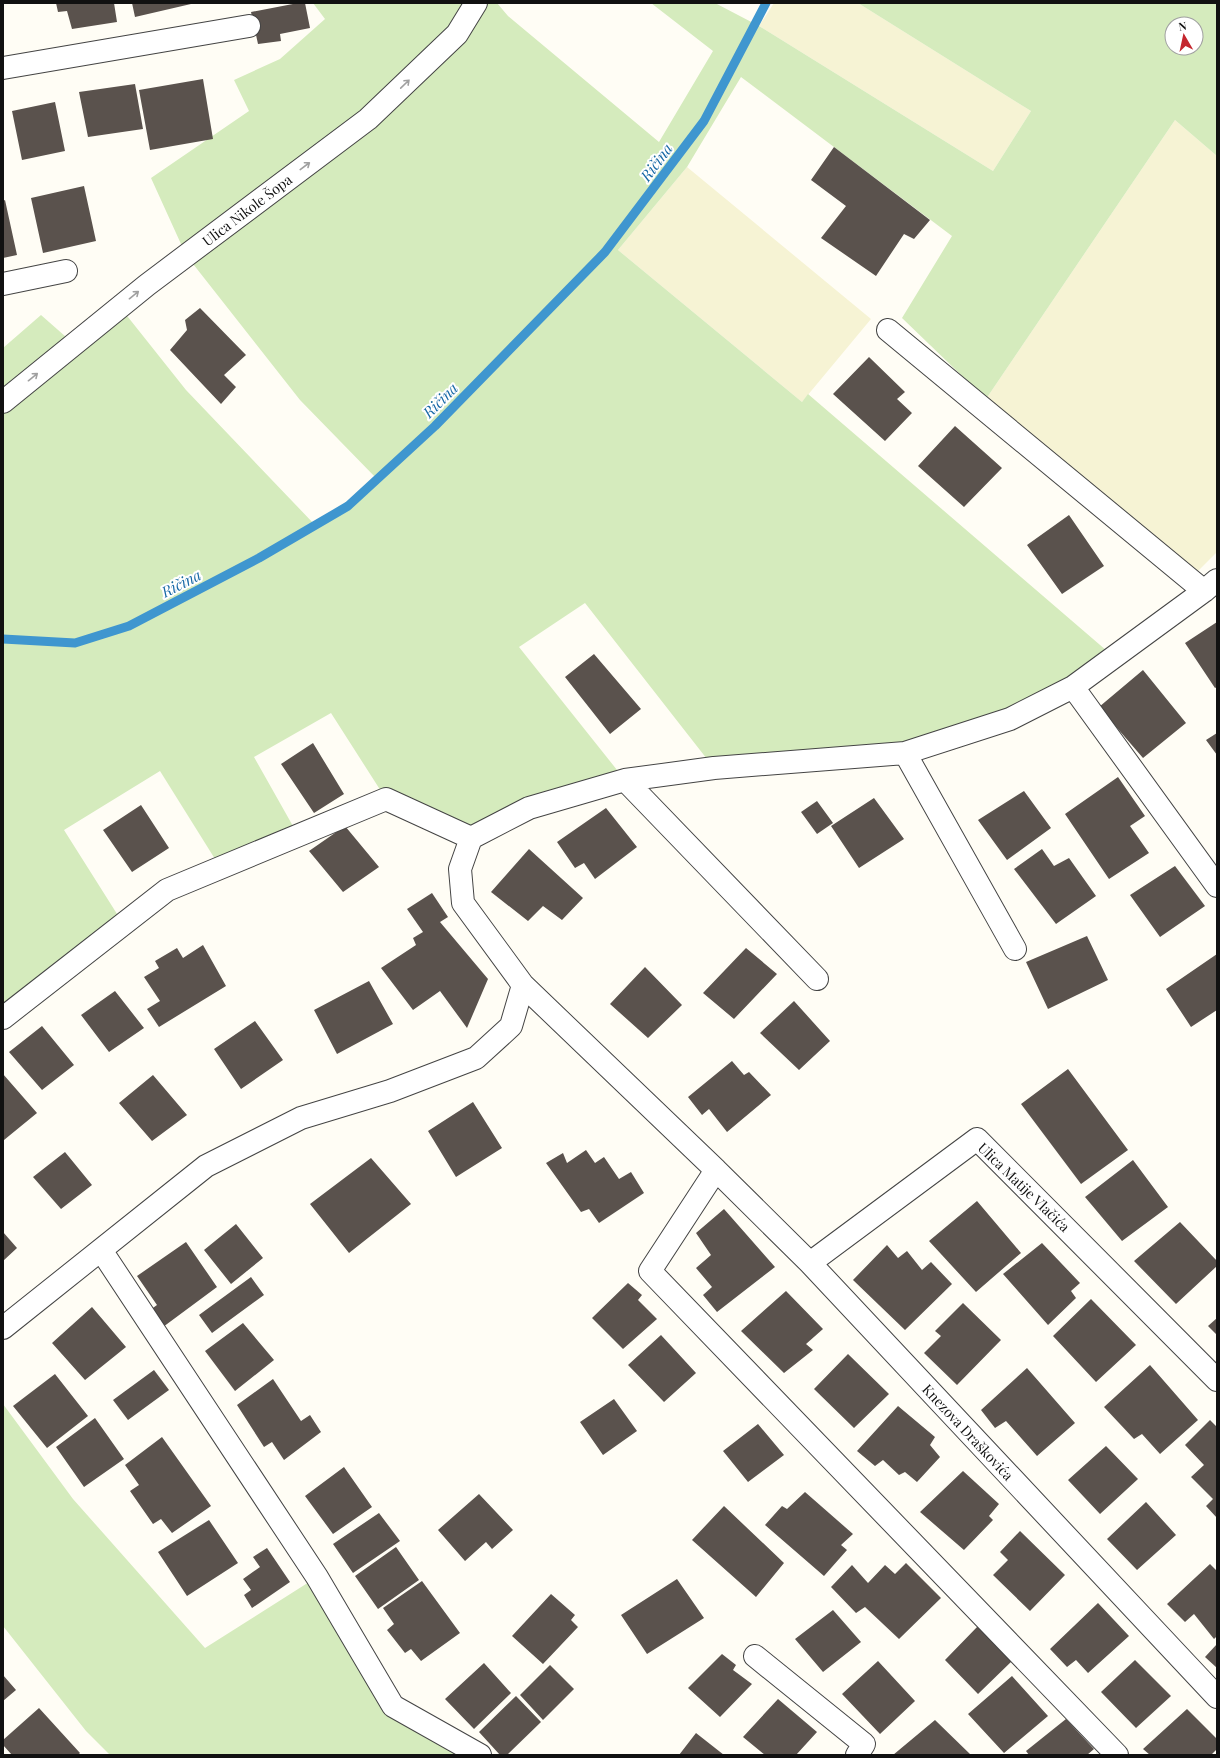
<svg xmlns="http://www.w3.org/2000/svg" width="1220" height="1758" viewBox="0 0 1220 1758" font-family="'Playfair Display',serif">
  <style>
    .farmland { fill: #f6f3d4 }
    .green { fill: #d5ebbd; fill-rule: evenodd }
    .lines { fill: none; stroke-linecap: round; stroke-linejoin: round }
    .stream { stroke: #3f96cf; stroke-width: 9 }
    .building { fill: #5a524d }
    .minor-casing { stroke: #444; stroke-width: 24 }
    .minor { stroke: #fff; stroke-width: 22 }
    .oneway { stroke: #a0a0a0 }
    .labels { text-anchor: middle; dominant-baseline: central; stroke-width: 4; stroke-linejoin: round; paint-order: stroke }
    .street-label { font-size: 14px; fill: #111; stroke: #fff }
    .water-label { font-size: 15px; font-style: italic; fill: #1768a6; stroke: #fff }
  </style>
  <rect width="100%" height="100%" fill="#fffdf5"/>
  <path class="farmland" d="M774 3H858L1031 111 993 171 759 26Z
    M1175 120 1217 156V552L1194 575 986 399Z
    M687 167 871 319 802 402 618 250Z"/>
  <path class="green" d="M313 3H497L508 16 659 142 713 51 651 3H715L759 26 993 171 1031 111 858 3H1217V156L1175 120 986 399 902 318 952 236 741 77 687 167 618 250 802 402 808 394 1114 657 1073 687 905 753 714 768 585 603 519 647 625 780 471 838 386 799 331 713 254 757 298 835 220 867 160 771 64 830 124 925 3 1018V348L41 315 74 344 120 307 186 390 315 525 348 506 377 479 300 400 186 255 151 178 249 111 234 80 280 59 325 19ZM1172 24H1196V48H1172Z
    M3 1404 73 1499 205 1648 317 1577 393 1706 480 1755H110L86 1731 3 1626Z"/>
  <g class="lines">
    <path class="stream" d="M3 639 75 643 129 626 259 558 348 506 435 426 605 252 704 121 766 3"/>
  </g>
  <path class="building" d="M56 3H114L117 22 72 29 67 11 58 12Z
    M132 3H191V4L135 17Z
    M298 3H305L310 28 280 34 281 41 258 44 251 12Z
    M203 79 213 139 150 150 139 90Z
    M135 84 143 129 88 137 79 92Z
    M55 102 65 151 22 160 12 111Z
    M834 147 930 220 914 239 904 234 876 276 821 238 846 206 811 180Z
    M84 186 96 241 43 253 31 198Z
    M5 200 17 255 3 258V201Z
    M200 308 246 355 224 375 236 387 221 404 170 350 187 330 185 320Z
    M869 357 905 392 897 399 912 413 885 441 833 394Z
    M955 426 1002 468 964 507 918 466Z
    M1069 515 1104 566 1062 594 1027 545Z
    M1217 622V687L1215 688 1185 643Z
    M594 654 641 709 610 734 565 677Z
    M1143 670 1186 723 1143 758 1099 707Z
    M1217 733V755L1206 740Z
    M313 743 344 794 314 813 281 764Z
    M1118 777 1145 816 1130 826 1149 853 1109 879 1065 814Z
    M1024 791 1051 828 1007 860 978 820Z
    M874 798 904 839 859 868 831 826Z
    M817 801 833 823 817 834 801 812Z
    M141 805 169 848 132 872 103 830Z
    M606 808 637 847 595 879 584 863 575 868 557 842Z
    M345 826 379 867 343 892 309 851Z
    M529 849 583 898 562 920 543 906 528 921 491 892Z
    M1042 849 1054 866 1069 858 1096 896 1056 924 1014 869Z
    M1175 866 1205 906 1160 937 1130 895Z
    M432 893 448 917 440 922 488 979 467 1028 440 991 413 1010 381 968 416 945 413 938 423 932 407 909Z
    M1087 936 1108 980 1048 1009 1026 962Z
    M203 945 226 986 159 1027 147 1009 160 1001 144 977 159 968 155 961 177 948 183 958Z
    M746 948 777 974 734 1019 703 993Z
    M1217 954V1010L1191 1027 1166 989Z
    M645 967 682 1005 648 1038 610 1004Z
    M369 981 393 1024 337 1054 314 1010Z
    M115 991 144 1028 109 1052 81 1015Z
    M794 1001 830 1041 799 1070 760 1033Z
    M255 1021 283 1060 241 1089 214 1049Z
    M42 1026 74 1065 42 1090 9 1052Z
    M732 1061 744 1075 749 1072 771 1095 727 1132 709 1109 702 1115 688 1097Z
    M1068 1069 1128 1150 1081 1184 1021 1104Z
    M3 1074 37 1113 4 1140 3 1139Z
    M153 1075 187 1115 152 1141 119 1103Z
    M473 1102 502 1148 456 1177 428 1131Z
    M586 1150 595 1163 604 1157 619 1179 631 1172 644 1193 599 1223 589 1209 581 1212 546 1163 563 1153 567 1163Z
    M65 1152 92 1185 61 1209 33 1177Z
    M371 1158 411 1204 349 1253 310 1204Z
    M1133 1160 1168 1207 1122 1241 1085 1197Z
    M977 1201 1021 1253 976 1292 929 1241Z
    M724 1209 775 1267 717 1312 703 1295 712 1287 696 1268 711 1255 696 1233Z
    M1180 1222 1217 1261V1266L1176 1304 1134 1261Z
    M236 1224 263 1258 231 1284 204 1250Z
    M3 1232 17 1248 3 1261Z
    M186 1242 217 1287 163 1327 150 1310 157 1305 137 1276Z
    M1042 1243 1080 1283 1071 1291 1076 1298 1048 1325 1003 1274Z
    M887 1245 898 1258 907 1251 922 1270 931 1262 952 1284 905 1330 853 1280Z
    M251 1277 264 1295 212 1333 199 1315Z
    M628 1283 642 1295 638 1300 657 1319 623 1349 592 1318Z
    M786 1291 823 1329 806 1344 813 1350 784 1373 741 1331Z
    M1091 1299 1136 1345 1096 1382 1053 1336Z
    M963 1303 1001 1340 957 1385 924 1353 941 1336 935 1331Z
    M92 1307 126 1347 85 1380 52 1343Z
    M1217 1318V1335L1208 1326Z
    M243 1323 274 1360 235 1391 205 1351Z
    M661 1335 696 1373 664 1402 628 1365Z
    M848 1354 889 1394 854 1428 814 1389Z
    M1150 1365 1198 1420 1160 1454 1142 1434 1134 1439 1104 1407Z
    M1027 1368 1075 1423 1037 1456 1006 1421 995 1428 981 1410Z
    M154 1370 169 1390 128 1420 113 1400Z
    M55 1374 88 1416 47 1448 13 1406Z
    M273 1379 301 1421 310 1415 321 1432 284 1460 272 1442 264 1447 237 1405Z
    M614 1399 637 1431 603 1455 580 1422Z
    M898 1406 935 1437 930 1445 940 1457 917 1482 905 1472 899 1475 883 1460 875 1466 857 1451Z
    M95 1418 124 1459 84 1487 56 1447Z
    M1210 1420 1217 1427V1518L1206 1506 1213 1499 1191 1477 1204 1465 1185 1445Z
    M758 1424 784 1455 748 1482 723 1451Z
    M162 1437 211 1506 172 1533 161 1519 153 1524 130 1491 139 1485 125 1465Z
    M1106 1446 1138 1479 1100 1514 1068 1480Z
    M344 1467 372 1507 333 1534 305 1496Z
    M963 1471 999 1504 989 1516 993 1520 964 1550 920 1512Z
    M805 1492 853 1534 841 1545 847 1550 824 1576 765 1525 782 1506 787 1509Z
    M479 1494 513 1530 492 1549 486 1542 465 1561 438 1530Z
    M1146 1502 1176 1535 1137 1570 1107 1539Z
    M724 1506 784 1563 756 1597 692 1540Z
    M379 1513 400 1541 353 1573 333 1544Z
    M209 1520 238 1563 187 1596 158 1552Z
    M1020 1531 1065 1575 1030 1611 993 1575 1008 1560 1000 1552Z
    M396 1547 419 1580 378 1609 355 1576Z
    M267 1548 290 1582 252 1608 244 1595 251 1590 243 1579 260 1567 253 1557Z
    M906 1563 941 1598 899 1639 865 1607 856 1613 831 1587 852 1565 868 1583 885 1565 895 1574Z
    M1210 1564 1217 1571V1636L1214 1639 1194 1614 1185 1622 1167 1604Z
    M677 1579 704 1618 647 1654 621 1615Z
    M422 1581 460 1633 421 1661 411 1649 405 1653 387 1630 394 1624 383 1608Z
    M551 1594 575 1615 571 1620 578 1627 543 1664 512 1636Z
    M1098 1603 1129 1636 1088 1673 1076 1660 1067 1667 1050 1649Z
    M833 1610 861 1642 823 1672 795 1639Z
    M978 1626 1013 1660 978 1694 945 1660Z
    M1217 1644V1668L1205 1657Z
    M722 1654 736 1665 733 1670 752 1684 720 1717 688 1688Z
    M1135 1660 1171 1696 1136 1728 1101 1692Z
    M878 1661 915 1701 880 1734 842 1694Z
    M484 1663 511 1693 474 1729 445 1699Z
    M550 1665 574 1689 543 1720 520 1695Z
    M3 1675 16 1690 3 1701Z
    M1012 1676 1048 1716 1004 1753 968 1714Z
    M516 1696 541 1722 507 1755H500L479 1732Z
    M778 1699 817 1732 796 1755H765L743 1737Z
    M39 1708 80 1753 78 1755H12L3 1745V1740Z
    M1187 1709 1217 1739V1749L1211 1755H1150L1143 1749Z
    M1066 1719 1094 1749 1087 1755H1029L1026 1751Z
    M935 1720 971 1755H893Z
    M696 1733 724 1755H679Z"/>
  <g class="lines">
    <g class="minor-casing">
      <path id="minor" d="M3 68 249 26
        M3 284 66 271
        M888 330 1204 591
        M3 402 147 285 368 119 457 34 476 3
        M1073 687 1217 886
        M905 753 1015 949
        M625 780 817 979
        M523 985 716 1170 650 1271 1117 1755
        M3 1018 167 890 386 799 471 838
        M716 1170 810 1263 1217 1697
        M101 1250 317 1577 393 1706 480 1755
        M810 1263 977 1139 1217 1380
        M3 1328 206 1166 301 1118 390 1091 476 1058 511 1026 523 985 463 903 460 869 471 838 529 808 625 780 714 768 905 753 1010 719 1073 687 1204 591 1217 580
        M755 1656 864 1744 857 1755"/>
    </g>
    <use href="#minor" class="minor"/>
  </g>
  <defs><path id="oneway-shaft" d="M-6 0H5M1.5-3L5.5 0L1.5 3" fill="none" stroke-width="1.6" stroke-linecap="round" stroke-linejoin="round"/></defs>
  <g class="oneway">
    <use href="#oneway-shaft" transform="translate(405 84) rotate(-44)"/>
    <use href="#oneway-shaft" transform="translate(305 166) rotate(-37)"/>
    <use href="#oneway-shaft" transform="translate(134 295) rotate(-39)"/>
    <use href="#oneway-shaft" transform="translate(33 377) rotate(-39)"/>
  </g>
  <g class="labels">
    <g class="street-label">
      <text transform="translate(247 210) rotate(-37)">Ulica Nikole Šopa</text>
      <text transform="translate(1024 1187) rotate(44)">Ulica Matije Vlačića</text>
      <text transform="translate(968 1432) rotate(47)">Knezova Draškovića</text>
    </g>
    <g class="water-label">
      <text transform="translate(656 162) rotate(-53)">Ričina</text>
      <text transform="translate(440 400) rotate(-45)">Ričina</text>
      <text transform="translate(181 583) rotate(-27)">Ričina</text>
    </g>
  </g>
  <rect width="1220" height="1758" fill="none" stroke="#111111" stroke-width="8"/>
  <g transform="translate(1184 36) rotate(351)"><circle r="19" fill="#ffffff" stroke="#a0a0a0"/>
  <path d="M0-3L7 15L0 10L-7 15Z" fill="#c4262e"/>
  <text y="-6" font-size="11" font-weight="bold" text-anchor="middle" fill="#111111">N</text>
  </g>
</svg>
